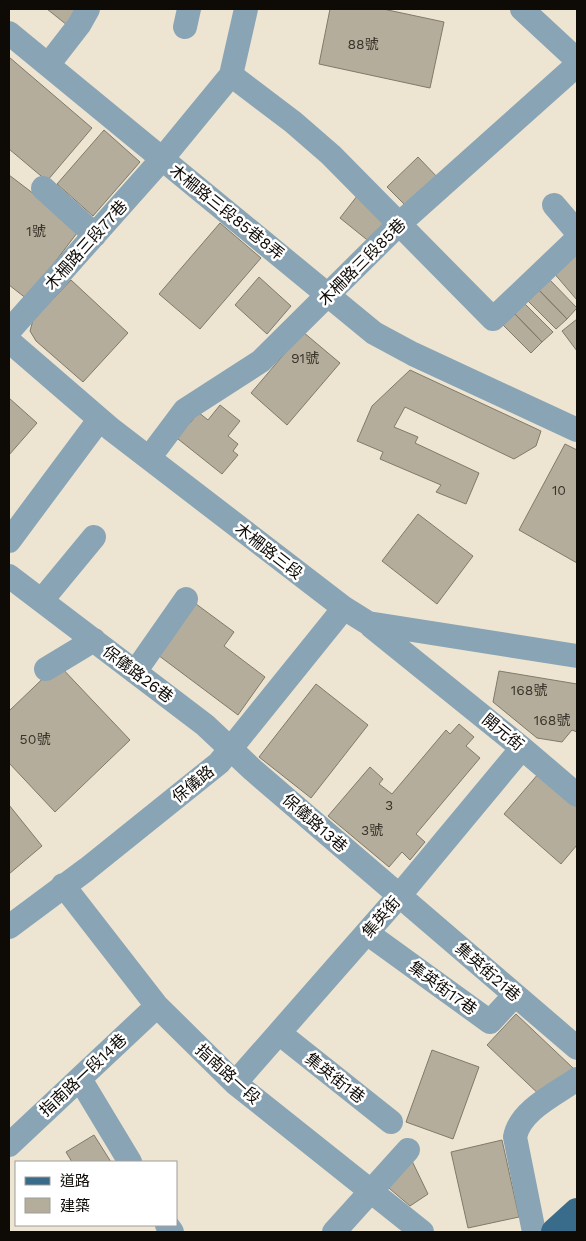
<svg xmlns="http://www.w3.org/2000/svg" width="586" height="1241" viewBox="0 0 586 1241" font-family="'Work Sans','Noto Sans TC',sans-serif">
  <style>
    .building { fill: #b5ad9b; stroke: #817a69 }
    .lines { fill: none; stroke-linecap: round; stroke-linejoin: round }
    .minor { stroke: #89a4b5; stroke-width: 24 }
    .major { stroke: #396c8a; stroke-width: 28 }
    .labels { text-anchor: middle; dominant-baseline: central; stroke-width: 5; stroke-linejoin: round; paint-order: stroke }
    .number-label { font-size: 14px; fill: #38342b }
    .street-label { font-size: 16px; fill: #0e0b06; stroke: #fff }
  </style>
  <rect width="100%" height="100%" fill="#ede5d2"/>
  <path class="building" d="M47 9H96L77 33Z
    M330 9H383L444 22 430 88 319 64Z
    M9 57 92 128 47 181 9 149Z
    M104 130 140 162 93 216 57 184Z
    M418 157 439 179 409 209 387 187Z
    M9 175 80 229 27 299 9 285Z
    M361 191 392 217 371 243 340 218Z
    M220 223 261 258 200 329 159 294Z
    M575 253 577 256V300L553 272Z
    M259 277 291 306 267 334 235 305Z
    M549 279 577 308 567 319 538 289Z
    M71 280 128 333 83 382 36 341 30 331 33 320Z
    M538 289 567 319 556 329 527 300Z
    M525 304 553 332 542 342 515 314Z
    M515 314 542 342 531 353 503 325Z
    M577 319V351L562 331Z
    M303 332 340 363 287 425 251 393Z
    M410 370 541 431 536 446 514 459 405 407 394 427 418 437 415 443 479 473 466 504 436 492 441 485 380 459 383 452 357 441 372 406Z
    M9 398 37 423 9 455Z
    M220 405 240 421 228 436 238 444 233 451 238 455 222 474 173 435 191 422 198 412 208 420Z
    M565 444 577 450V563L519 530Z
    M418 514 473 556 437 604 382 561Z
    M192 601 234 632 224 646 265 677 238 715 154 652Z
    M58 664 130 740 55 812 9 763V711Z
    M499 671 577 684V732L572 730 562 742 537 738 493 702Z
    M316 684 368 725 311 798 259 757Z
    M459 724 474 737 466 746 480 758 416 834 425 842 410 860 402 852 389 867 328 816 370 767 383 779 379 784 392 794 446 730 450 734Z
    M539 773 577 807V845L561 864 504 814Z
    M9 805 42 846 9 874Z
    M516 1014 573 1068 544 1099 487 1045Z
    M432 1050 479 1067 453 1139 406 1122Z
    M94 1135 111 1162H72L66 1152Z
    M502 1140 519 1217 468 1228 451 1152Z
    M412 1161 428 1194 410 1206 383 1183Z"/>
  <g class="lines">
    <path class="minor" d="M522 9 577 60
      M185 27 189 9
      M9 33 374 333 413 354 577 430
      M48 65 79 25 88 9
      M231 75 293 122 331 155 493 319 577 239
      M43 188 95 235
      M554 205 577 232
      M9 331 162 159 231 75 246 9
      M9 341 111 429 344 608 368 623 577 656
      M149 458 185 410 261 361 398 225 577 65
      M9 541 99 420
      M9 576 205 725 253 770 577 1048
      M42 600 94 537
      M372 627 522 748 577 795
      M46 669 94 640
      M135 672 186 599
      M63 885 157 1006 235 1083 422 1232
      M9 927 87 869 219 763 344 608
      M367 933 490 1022 515 995
      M279 1033 391 1122
      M80 1079 130 1162
      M235 1083 399 896 522 748
      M9 1145 157 1006
      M167 1225 172 1232
      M334 1232 408 1150
      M534 1232 515 1137C520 1110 556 1094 577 1079"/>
    <path class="major" d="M555 1232 577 1212"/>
  </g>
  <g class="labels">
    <g class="number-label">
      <text x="363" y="44">88號</text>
      <text x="36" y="231">1號</text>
      <text x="305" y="358">91號</text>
      <text x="559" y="490">10</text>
      <text x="529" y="690">168號</text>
      <text x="552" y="720">168號</text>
      <text x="35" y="739">50號</text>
      <text x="389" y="805">3</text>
      <text x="372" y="830">3號</text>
    </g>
    <g class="street-label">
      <text transform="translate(227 212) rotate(39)">木柵路三段85巷8弄</text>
      <text transform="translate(86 245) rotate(-48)">木柵路三段77巷</text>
      <text transform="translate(362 262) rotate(-45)">木柵路三段85巷</text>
      <text transform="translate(269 551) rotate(38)">木柵路三段</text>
      <text transform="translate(138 674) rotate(37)">保儀路26巷</text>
      <text transform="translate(503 732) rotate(39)">開元街</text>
      <text transform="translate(193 784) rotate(-39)">保儀路</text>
      <text transform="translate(315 823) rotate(41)">保儀路13巷</text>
      <text transform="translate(381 917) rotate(-49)">集英街</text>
      <text transform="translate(488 972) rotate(41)">集英街21巷</text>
      <text transform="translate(443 988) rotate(36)">集英街17巷</text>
      <text transform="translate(228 1074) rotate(42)">指南路一段</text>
      <text transform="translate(83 1075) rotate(-43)">指南路一段14巷</text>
      <text transform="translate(335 1078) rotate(38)">集英街1巷</text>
    </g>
  </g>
  <rect width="586" height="1241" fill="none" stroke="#0e0b06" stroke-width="20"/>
  <rect x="15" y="1161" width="162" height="65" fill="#ffffff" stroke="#9f9d9b"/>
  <rect x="25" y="1177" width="25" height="8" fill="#396c8a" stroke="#9f9d9b"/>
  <text x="60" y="1186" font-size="15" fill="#0e0b06">道路</text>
  <rect x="25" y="1198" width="25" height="15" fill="#b5ad9b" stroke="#9f9d9b"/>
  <text x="60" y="1211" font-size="15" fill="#0e0b06">建築</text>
</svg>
